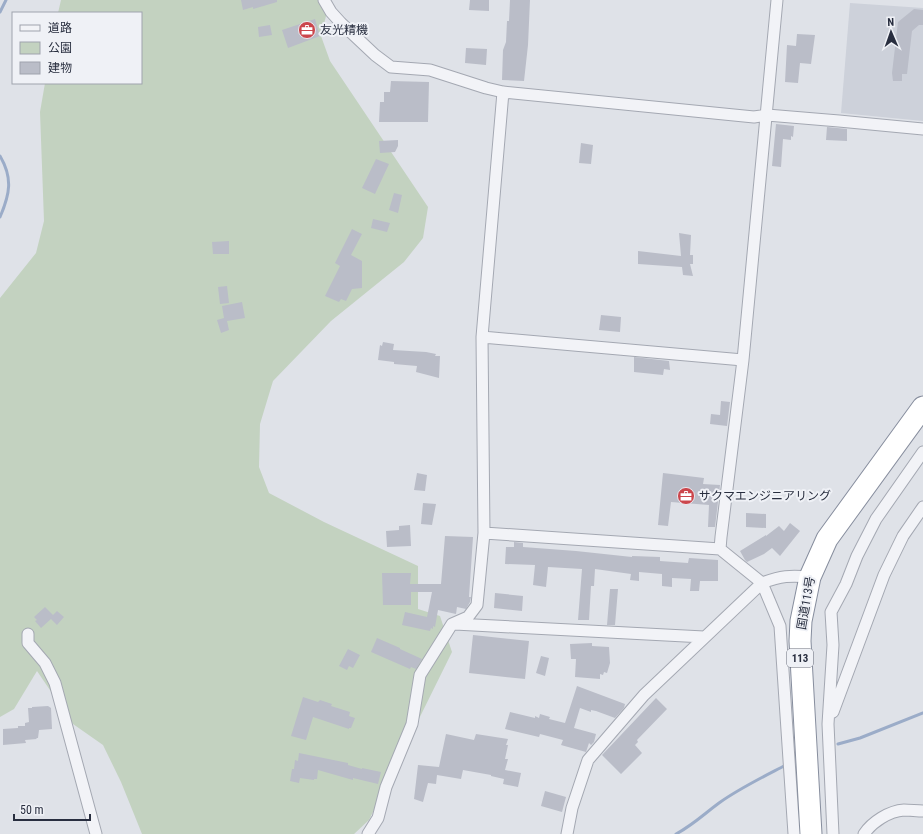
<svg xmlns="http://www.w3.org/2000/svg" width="923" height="834" viewBox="0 0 923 834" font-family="'Roboto Condensed','Noto Sans JP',sans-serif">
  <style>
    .built { fill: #cdd1da }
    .green { fill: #c3d2c0 }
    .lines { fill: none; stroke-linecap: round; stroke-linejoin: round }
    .stream { stroke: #9bacc8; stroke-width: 3 }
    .building { fill: #babdc8 }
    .street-casing { stroke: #a4a8b2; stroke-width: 13 }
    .highway-casing { stroke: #878e9e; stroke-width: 23 }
    .street { stroke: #f2f3f7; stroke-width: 11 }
    .highway { stroke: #fff; stroke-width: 21 }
    .labels { text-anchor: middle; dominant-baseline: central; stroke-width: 4; stroke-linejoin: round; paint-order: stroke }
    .shield { fill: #eff1f6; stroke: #646876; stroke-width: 1 }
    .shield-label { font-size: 11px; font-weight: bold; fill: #282e3f }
    .poi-label { font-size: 12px; fill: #282e3f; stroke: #eff1f6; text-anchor: start }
    .street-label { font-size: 12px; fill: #282e3f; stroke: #eff1f6 }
  </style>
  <rect width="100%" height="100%" fill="#dfe2e8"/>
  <path class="built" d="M850 3 923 8V121L841 113Z"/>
  <path class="green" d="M61 0H330L321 36 330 61 428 207 423 238 404 262 331 321 273 381 260 424 259 467 269 493 324 522 418 566V609L440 616 452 652 369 820 354 834H142L121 782 103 745 73 724 37 671 14 709 0 717V298L36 253 44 221 40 112 45 83H141V13H58Z"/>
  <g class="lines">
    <path class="stream" d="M0 12 6 0
      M0 156C13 178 10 194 0 217
      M838 744 860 738 923 713
      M676 834C693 825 704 814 719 803 740 788 763 777 786 765"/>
  </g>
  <path class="building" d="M241 0H277V2L253 9V7L243 10Z
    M470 0H489V11L469 10Z
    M510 0H530L528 45 524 81 502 80 503 50 506 42 507 21H509Z
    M914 9 923 10V25H919L912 31 907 74H902V81H893L892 73 898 22Z
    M315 19 320 36 288 48 282 30Z
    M270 25 272 35 259 37 258 27Z
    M797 34 815 35 811 64 800 63 798 83 785 82 787 45 796 46Z
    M466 48 487 49 486 65 465 63Z
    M391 81 429 82 428 122H379L380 102H384V92H390Z
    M776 124 794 126 793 137 791 136V140L783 139 781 167 772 166Z
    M827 127 847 129V141L826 140Z
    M398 140V146L395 152 380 153 379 141Z
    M581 143 593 145 591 164 579 163Z
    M376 159 389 164 375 194 362 188Z
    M394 193 402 195 398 213 389 210Z
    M373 219 390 223 387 232 371 228Z
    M352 229 362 234 351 255 362 261V288L352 289 346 301 341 299 339 302 325 296 340 266 335 263Z
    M679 233 691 235 690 255H693V264H690L693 276 683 275 682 267 638 264V251L681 256Z
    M229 241V254H213L212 242Z
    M227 286 229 303 220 304 218 287Z
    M242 302 245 318 227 321 229 330 221 333 217 320 224 318 222 306Z
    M601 315 621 317 620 332 599 330Z
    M383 342 394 344 393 350 426 352 436 354 435 356H440L439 378 416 372 417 366 394 364V362L378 360 380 345 382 346Z
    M634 357 669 361 670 370 664 369 663 375 634 372Z
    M721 401 730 402 727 426 710 424 711 414 720 415Z
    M417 473 427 475 425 491 414 490Z
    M663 473 704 478 703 484 720 485 715 527H708L709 505 671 502 668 526 658 525Z
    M423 503 436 504 432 525 421 524Z
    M746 513 766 514V528L746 527Z
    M790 523 800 531 780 556 772 548 764 554 747 562 745 560 740 551 766 535V536L779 526 784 531Z
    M410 525 411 546 387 547 386 531 399 530V526Z
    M445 536 473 537 469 597H471L470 602 466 609 457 607 456 614 438 610 435 627 433 626V629L431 628 430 631 402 625 405 612 427 617 432 592H411V605H383L382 573H411L410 584H441Z
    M514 542 523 543V547L576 551 632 557V556L660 557V561L688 563 689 558 718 560V581H700L699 591H690L691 579 672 578V587L662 586V574L639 572V581L630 580 631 574 595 569 594 586H591L589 620H578L582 569 548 567 546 587 533 585 535 565 505 564 506 547H514Z
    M610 589H618L615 625H607Z
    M495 593 523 596 522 611 494 608Z
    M45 607 53 615 57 611 64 617 57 625 51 619 41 628 35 621 37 620 34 617Z
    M473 635 529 641 525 679 469 673Z
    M377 638 400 648V649L422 659 416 669 411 667 410 669 371 652Z
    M592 643V646L609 647 610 663 607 673 604 672 603 675 600 674V679L575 677 576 659H571L570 644Z
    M348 649 360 655 353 668 349 666 347 670 339 666Z
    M541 656 549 658 545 676 536 673Z
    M577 686 625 704 624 708 615 718 596 711 591 710V712L580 708 574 728 596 734 594 742 591 745 589 743 586 752 561 745 563 740 540 734 539 737 505 729 510 712 535 718V716L539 718 540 714 550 717 549 719 565 723Z
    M303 697 318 702 320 700 332 704 331 706 350 712 349 716 355 718 351 728H349V729L313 717 306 740 291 736Z
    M656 698 667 709 637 740 638 742 635 745 642 753 621 774 602 755Z
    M48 706 51 708 52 729 39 730 38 738H36L37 739 25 740 26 743 3 745V729L18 728V726H25V723L29 722 28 708H32V707Z
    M446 734 474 740 476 734 508 739 506 745H508L505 759H508L505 770 521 773 518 787 503 784 504 779 491 776V775L463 770 461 779 437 775 436 784 428 783 423 802 414 799 418 765 439 767Z
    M299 753 348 763V765L362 769V768L381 772 378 784 353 778V780L318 770 317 779H314V780L300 778 299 783 290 781 292 769H294L295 760 298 761Z
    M545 791 566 797 562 812 541 806Z"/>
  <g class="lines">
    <g class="street-casing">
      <path id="street" d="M324 0 331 12 341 23 375 55 391 67 430 70 486 88 503 92 754 117 767 115 839 121 923 129
        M482 337 743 360
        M484 533 720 549 762 583 780 626 794 834
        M720 549 721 537 743 360 777 0
        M455 624 704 637
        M28 634V643L45 663 55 683 96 834
        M833 712 884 575 903 536 923 507
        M368 834 378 818 386 787 412 724 420 675 452 624 468 617 477 605 484 533 482 337 503 92
        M567 834 572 808 588 760 644 695 762 583C781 576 790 575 810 577
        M833 834 828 724 833 645 831 612 846 584 857 556 876 519 923 452
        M864 834C872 822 889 811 904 810 910 810 917 811 923 811"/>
    </g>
    <g class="highway-casing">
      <path id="highway" d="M811 834 800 641 801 621 810 577 827 539 923 407"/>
    </g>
    <use href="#street" class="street"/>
    <use href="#highway" class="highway"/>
  </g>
  <defs>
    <g id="office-disc" transform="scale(0.9)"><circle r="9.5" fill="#cb464c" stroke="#eff1f6"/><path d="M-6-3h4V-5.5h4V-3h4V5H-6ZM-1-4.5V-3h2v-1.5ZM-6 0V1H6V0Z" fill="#fff"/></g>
  </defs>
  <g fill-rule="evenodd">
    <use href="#office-disc" x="307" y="30"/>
    <use href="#office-disc" x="686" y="496"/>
  </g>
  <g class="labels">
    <rect class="shield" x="787" y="649" width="26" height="18" rx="3"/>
    <g class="shield-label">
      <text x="800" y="658">113</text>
    </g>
    <g class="poi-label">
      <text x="320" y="30">友光精機</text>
      <text x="699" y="496">サクマエンジニアリング</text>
    </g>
    <g class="street-label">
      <text transform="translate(806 603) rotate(-80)">国道113号</text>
    </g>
  </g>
  <rect x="12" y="12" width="130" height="72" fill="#eff1f6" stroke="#9fa3ad"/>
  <rect x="20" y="25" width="20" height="6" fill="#f2f3f7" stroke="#9fa3ad"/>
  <text x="48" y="32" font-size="12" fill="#282e3f">道路</text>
  <rect x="20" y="42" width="20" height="12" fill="#c3d2c0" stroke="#9fa3ad"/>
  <text x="48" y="52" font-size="12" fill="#282e3f">公園</text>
  <rect x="20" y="62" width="20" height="12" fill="#babdc8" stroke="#9fa3ad"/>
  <text x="48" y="72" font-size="12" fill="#282e3f">建物</text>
  <g transform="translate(891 32) rotate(358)" stroke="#eff1f6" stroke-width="3" paint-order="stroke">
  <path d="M0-3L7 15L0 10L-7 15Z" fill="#282e3f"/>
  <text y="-6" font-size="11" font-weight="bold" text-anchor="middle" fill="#282e3f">N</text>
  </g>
  <path d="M14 814v6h76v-6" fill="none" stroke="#282e3f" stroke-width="2"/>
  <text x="20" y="814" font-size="12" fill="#282e3f" stroke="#eff1f6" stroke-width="3" paint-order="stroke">50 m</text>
</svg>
